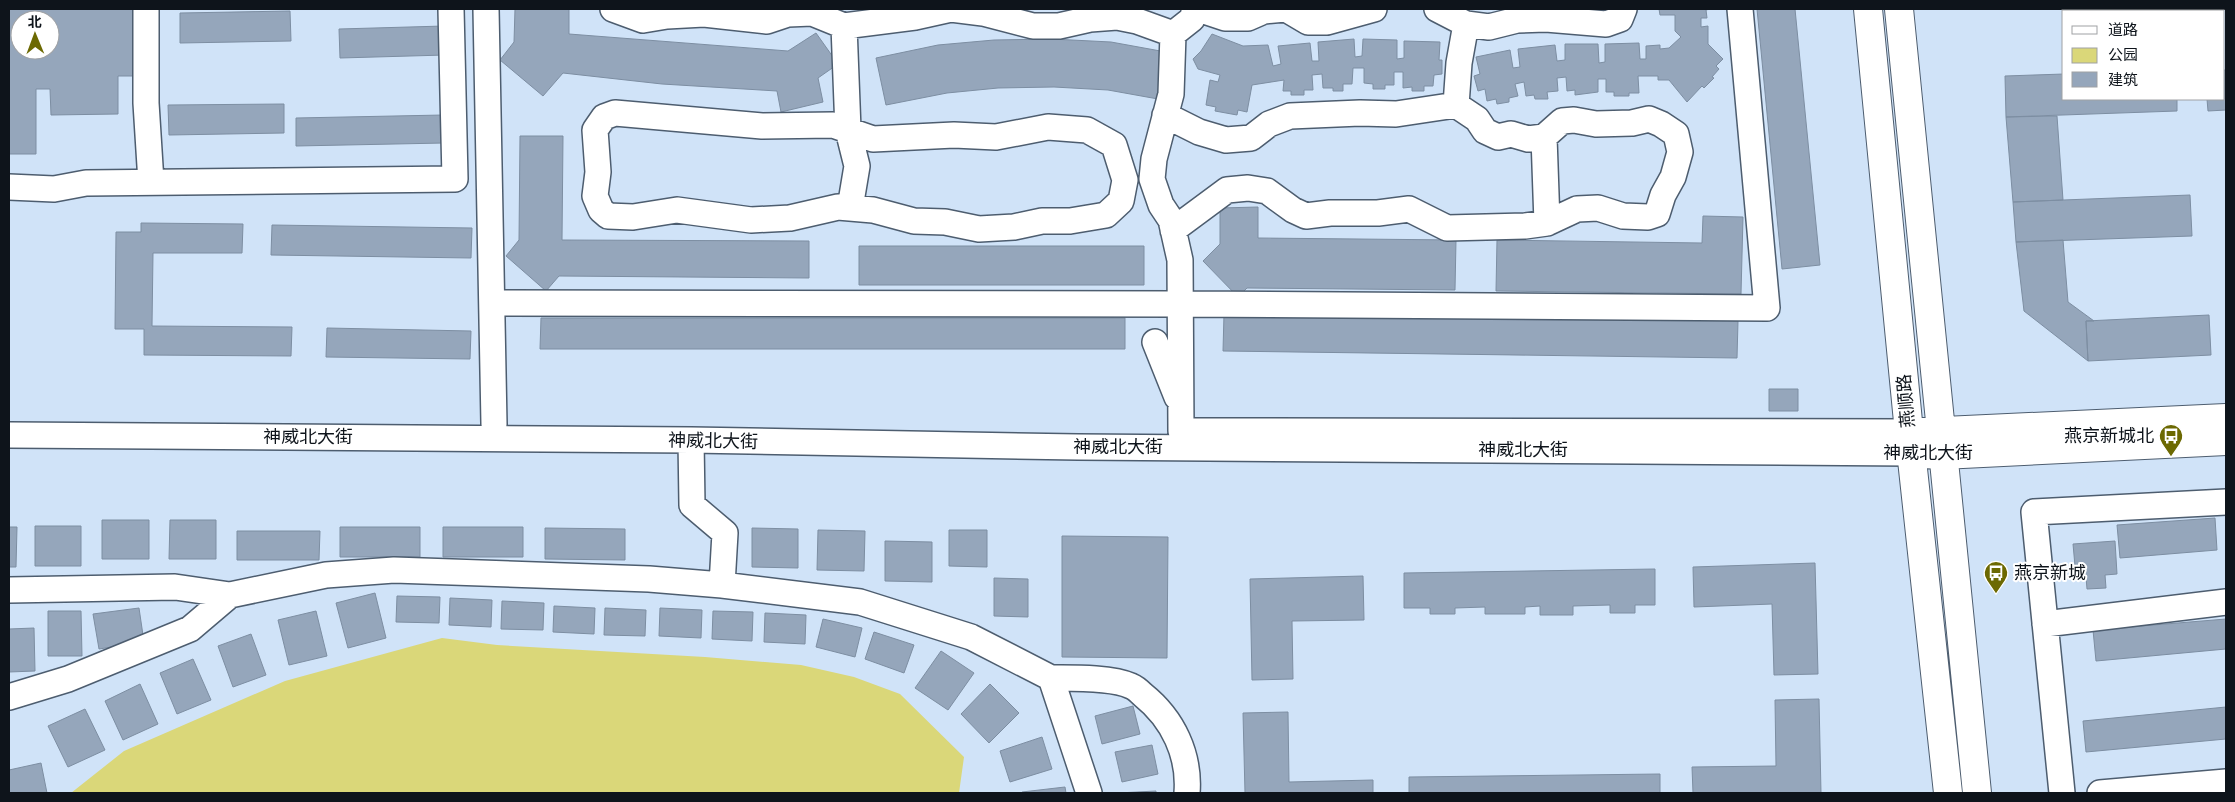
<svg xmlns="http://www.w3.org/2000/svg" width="2235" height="802" viewBox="0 0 2235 802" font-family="Arial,'Noto Sans SC',sans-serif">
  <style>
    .green { fill: #dad779 }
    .building { fill: #95a6bb; stroke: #7d8ea2; fill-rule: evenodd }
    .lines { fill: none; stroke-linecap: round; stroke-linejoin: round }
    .minor-casing { stroke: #4d5d6f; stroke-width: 28 }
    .major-casing { stroke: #4d5d6f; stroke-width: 30 }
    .minor { stroke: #fff; stroke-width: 25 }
    .major { stroke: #fff; stroke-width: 28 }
    .labels { text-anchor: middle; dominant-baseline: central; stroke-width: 4; stroke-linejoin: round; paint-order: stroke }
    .street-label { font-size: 18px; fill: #0e141b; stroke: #fff }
    .poi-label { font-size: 18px; fill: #0e141b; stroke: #fff; text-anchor: end }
  </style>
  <rect width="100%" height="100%" fill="#d0e3f8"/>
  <path class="green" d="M442 638 497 645 705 657 801 665 854 677 900 694 964 757 959 793H71L124 751 285 681Z"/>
  <path class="building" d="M9 9H138L137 76H118V114L51 115 50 89H36V154H9ZM20 20H50V50H20Z
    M515 9H569V34L788 51 816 33 838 64 818 78 823 102 781 112 777 91 662 84 563 73 543 96 500 60 514 42Z
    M1659 9H1710L1706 10 1707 18H1701V27L1708 26V44L1723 59 1716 66 1719 69 1712 77 1714 78 1704 88 1702 86 1687 102 1669 80H1658V76H1638L1639 93H1629V96H1614V92H1606V79H1598V92L1575 95V90L1567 91 1566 77 1557 78 1558 91 1547 92 1548 99H1535L1534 95 1526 96 1524 82 1515 84 1518 96 1509 98V102L1497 104 1496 99 1487 101 1485 89 1478 91 1474 76 1480 74 1476 57 1510 50 1513 68 1520 67 1518 49 1555 45 1557 61 1565 60V44H1598L1599 63 1605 62V44L1639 43 1640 59H1646V46L1660 45V49L1669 48 1681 37 1675 31V15H1660Z
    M1757 9H1795L1820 265 1782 269Z
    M290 11 291 41 180 43V13Z
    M444 26 445 55 340 58 339 29Z
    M1212 34 1243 46 1268 45 1273 66 1281 64 1278 46 1310 43 1312 61H1319L1318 42 1354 39 1355 57 1362 56 1363 39 1397 40V59L1404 58V41L1440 42 1439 60H1442V74L1434 75 1433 86H1424V91H1412V87L1403 88V72H1394V85H1385V89H1373V84L1364 83V68H1353L1352 84H1343V91H1333V88H1323L1322 74 1312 75 1313 90H1304V95H1291V91H1283L1284 80 1252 85 1247 112 1238 110 1237 115 1215 111 1216 107 1206 105 1210 80 1218 82 1220 75 1198 69 1193 59 1201 51Z
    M1052 39 1111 42 1166 52 1158 99 1108 90 1054 87 998 88 947 93 886 105 876 58 938 45 994 40Z
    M2224 70H2226V110L2208 111 2207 99H2224Z
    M2064 74V99H2177V111L2006 117 2005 76Z
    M284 104V133L169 135 168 105Z
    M443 115 444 143 296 146V118Z
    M2057 116 2063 200 2013 202 2006 117Z
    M520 136H563L562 240 809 241V278L559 276 546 291 506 256 519 240Z
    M2190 195 2192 236 2016 242 2013 202Z
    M1258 207V238L1456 240 1455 290 1247 288 1238 297 1203 261 1220 244V208Z
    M1703 216 1743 217 1741 294 1496 291 1497 240 1702 243Z
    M141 223 243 224 242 253H153L152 326 292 327 291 356 144 355V329H115L116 232H141Z
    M272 225 472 228 471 258 271 255Z
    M2063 240 2068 302 2094 321H2086L2088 361 2024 311 2016 242Z
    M859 246H1144V285H859Z
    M1224 314 1738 321 1737 358 1223 351Z
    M2209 315 2211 355 2088 361 2086 321Z
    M541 318H1125V349H540Z
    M327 328 471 331 470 359 326 357Z
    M1769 389H1798V411H1769Z
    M2215 518 2217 550 2120 558 2117 525Z
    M102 520H149V559H102Z
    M170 520H216V559H169Z
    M35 526H81V566H35Z
    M9 527H17L16 567H9Z
    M340 527H420V557H340Z
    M443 527H523V557H443Z
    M545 528 625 529V560L545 559Z
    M752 528 798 529V568L752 567Z
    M818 530 865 531 864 571 817 570Z
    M949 530H987V567L949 566Z
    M237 531H320L319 560H237Z
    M1062 536 1168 537 1167 658 1062 657Z
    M885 541 932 542V582L885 581Z
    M2115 541 2117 574 2105 575 2106 588 2087 589 2086 577H2076L2073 544Z
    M1815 563 1818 674 1774 675 1772 604 1694 607 1693 567Z
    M1655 569V605H1635V613H1610V605L1573 606V615H1540V606L1525 607V614H1485V607L1455 608V614H1430V608H1404V573Z
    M1363 576 1364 620 1292 621 1293 679 1252 680 1250 579Z
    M994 578 1028 579V617L994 616Z
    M375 593 386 638 348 648 336 603Z
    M397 596 440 597 439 623 396 622Z
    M450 598 492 600 491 627 449 625Z
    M502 601 544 603 543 630 501 629Z
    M554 606 595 608 594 634 553 632Z
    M139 608 144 642 99 649 93 614Z
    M605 608 646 610 645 636 604 635Z
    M660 608 702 610 701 638 659 636Z
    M48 611H81L82 656H48Z
    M316 611 327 656 289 665 278 620Z
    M713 611 753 612 752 641 712 639Z
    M765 613 806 615 805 644 764 642Z
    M823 619 862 628 855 657 816 647Z
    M2226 619V649L2096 661 2093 630Z
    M34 628 35 671 9 672V629Z
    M874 632 914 645 904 673 865 659Z
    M251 634 266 675 233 687 218 646Z
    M941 651 974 673 948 710 915 688Z
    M193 659 211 700 177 714 160 673Z
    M140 684 158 724 123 740 105 701Z
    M990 684 1019 713 989 743 961 714Z
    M1819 699 1821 793H1693L1692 767 1776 766 1775 700Z
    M1133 706 1140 734 1102 744 1095 716Z
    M2226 707V739L2086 752 2083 721Z
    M85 709 105 750 68 767 48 726Z
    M1288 712 1289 782 1373 780V793H1245L1243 713Z
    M1042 737 1052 769 1010 782 1000 751Z
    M1152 745 1158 774 1122 782 1115 752Z
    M41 763 47 793H9V770Z
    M1660 774V793H1409V777Z
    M1065 787 1066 793H1022V792Z
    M1156 791V793H1118Z"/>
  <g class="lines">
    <g class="minor-casing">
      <path id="minor" d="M146 9V103L151 182
        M486 9 494 424
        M613 9 643 20 667 16 704 14 767 21 788 14 812 13 844 26 915 17 951 9 983 13 1033 26H1059L1090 19 1117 17 1137 21 1173 34
        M1198 9 1225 18H1248L1264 11 1285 9
        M1286 9 1308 22H1327L1374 9
        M1437 9 1466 24 1489 27 1517 20 1546 19 1606 24 1620 19 1624 9
        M844 26 848 130 857 166 850 208
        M1456 105 1459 63 1466 24
        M615 113 762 126 833 125 873 139 954 135 996 137 1048 127 1087 130 1114 145 1125 180 1121 201 1106 215 1070 221H1042L1014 227 979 229 945 222 914 221 873 210 838 207 790 218 751 220 677 210 633 217 608 216 601 210 595 196 598 172 595 130 604 117Z
        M1165 115 1199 132 1226 140 1251 138 1269 124 1290 116 1360 113 1396 114 1456 105 1477 119 1485 131 1498 137 1511 134 1528 139 1544 137 1562 121 1574 120 1596 124 1632 123 1649 119 1661 124 1676 134 1680 152 1673 177 1663 195 1657 214 1648 217 1623 216 1598 208 1577 209 1547 223 1525 226 1447 228 1409 209 1378 213H1330L1306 216 1293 210 1267 191 1248 188 1227 190 1173 230
        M1544 137 1547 223
        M9 187 54 189 86 183 455 179 451 9
        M492 303 1181 304 1767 308 1740 9
        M1155 342 1177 397
        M1181 431 1180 260 1171 220 1161 205 1152 179 1154 159 1171 94 1173 34 1192 19 1195 9
        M1189 431 1909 432
        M9 435 691 440 1078 447 1911 453
        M691 440 692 505 725 533 722 585 860 602 971 637 1051 678 1089 793
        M9 590 175 587 230 595 326 575 394 570 649 579 722 585
        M2045 624 2226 602
        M1051 678C1072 678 1112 677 1131 686 1136 688 1140 692 1143 695 1173 719 1190 755 1187 793
        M9 697 68 679 190 629 230 595
        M2062 793 2034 512 2226 502
        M2100 793 2226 782"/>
    </g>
    <g class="major-casing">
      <path id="major" d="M1868 9 1909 432 1948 793
        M1899 9 1977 793
        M1923 432 2226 418
        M1923 454 1942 455 2226 441"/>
    </g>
    <use href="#minor" class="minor"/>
    <use href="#major" class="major"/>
  </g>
  <defs>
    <g id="bus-pin" transform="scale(1.25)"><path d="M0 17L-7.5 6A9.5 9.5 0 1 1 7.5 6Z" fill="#6c6902" stroke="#fff"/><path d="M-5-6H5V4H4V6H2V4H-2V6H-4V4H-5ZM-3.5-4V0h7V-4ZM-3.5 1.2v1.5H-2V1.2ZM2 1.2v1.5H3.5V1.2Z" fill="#fff"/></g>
  </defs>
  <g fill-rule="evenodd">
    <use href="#bus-pin" x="2171" y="436"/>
    <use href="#bus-pin" x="1996" y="573"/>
  </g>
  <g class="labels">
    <g class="street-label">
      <text transform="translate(1906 401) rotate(-95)">燕顺路</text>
      <text x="308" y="437">神威北大街</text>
      <text transform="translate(713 441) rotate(1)">神威北大街</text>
      <text x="1118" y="447">神威北大街</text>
      <text x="1523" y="450">神威北大街</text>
      <text x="1928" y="453">神威北大街</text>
    </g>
    <g class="poi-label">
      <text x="2154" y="436">燕京新城北</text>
      <text x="2014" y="573" text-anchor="start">燕京新城</text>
    </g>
  </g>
  <rect width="2235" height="802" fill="none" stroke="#0e141b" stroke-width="20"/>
  <rect x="2062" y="10" width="162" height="90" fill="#ffffff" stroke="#9fa1a4"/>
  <rect x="2072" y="26" width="25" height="8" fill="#ffffff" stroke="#9fa1a4"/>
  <text x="2108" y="35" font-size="15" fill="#0e141b">道路</text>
  <rect x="2072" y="48" width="25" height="15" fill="#dad779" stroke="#9fa1a4"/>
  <text x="2108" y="60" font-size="15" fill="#0e141b">公园</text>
  <rect x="2072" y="72" width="25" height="15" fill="#95a6bb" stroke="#9fa1a4"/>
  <text x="2108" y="85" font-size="15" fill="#0e141b">建筑</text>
  <g transform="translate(35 35) rotate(359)"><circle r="24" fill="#ffffff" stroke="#9fa1a4"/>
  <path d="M0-4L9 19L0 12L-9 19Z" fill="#6c6902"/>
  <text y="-8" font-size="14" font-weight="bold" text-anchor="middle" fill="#0e141b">北</text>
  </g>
</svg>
